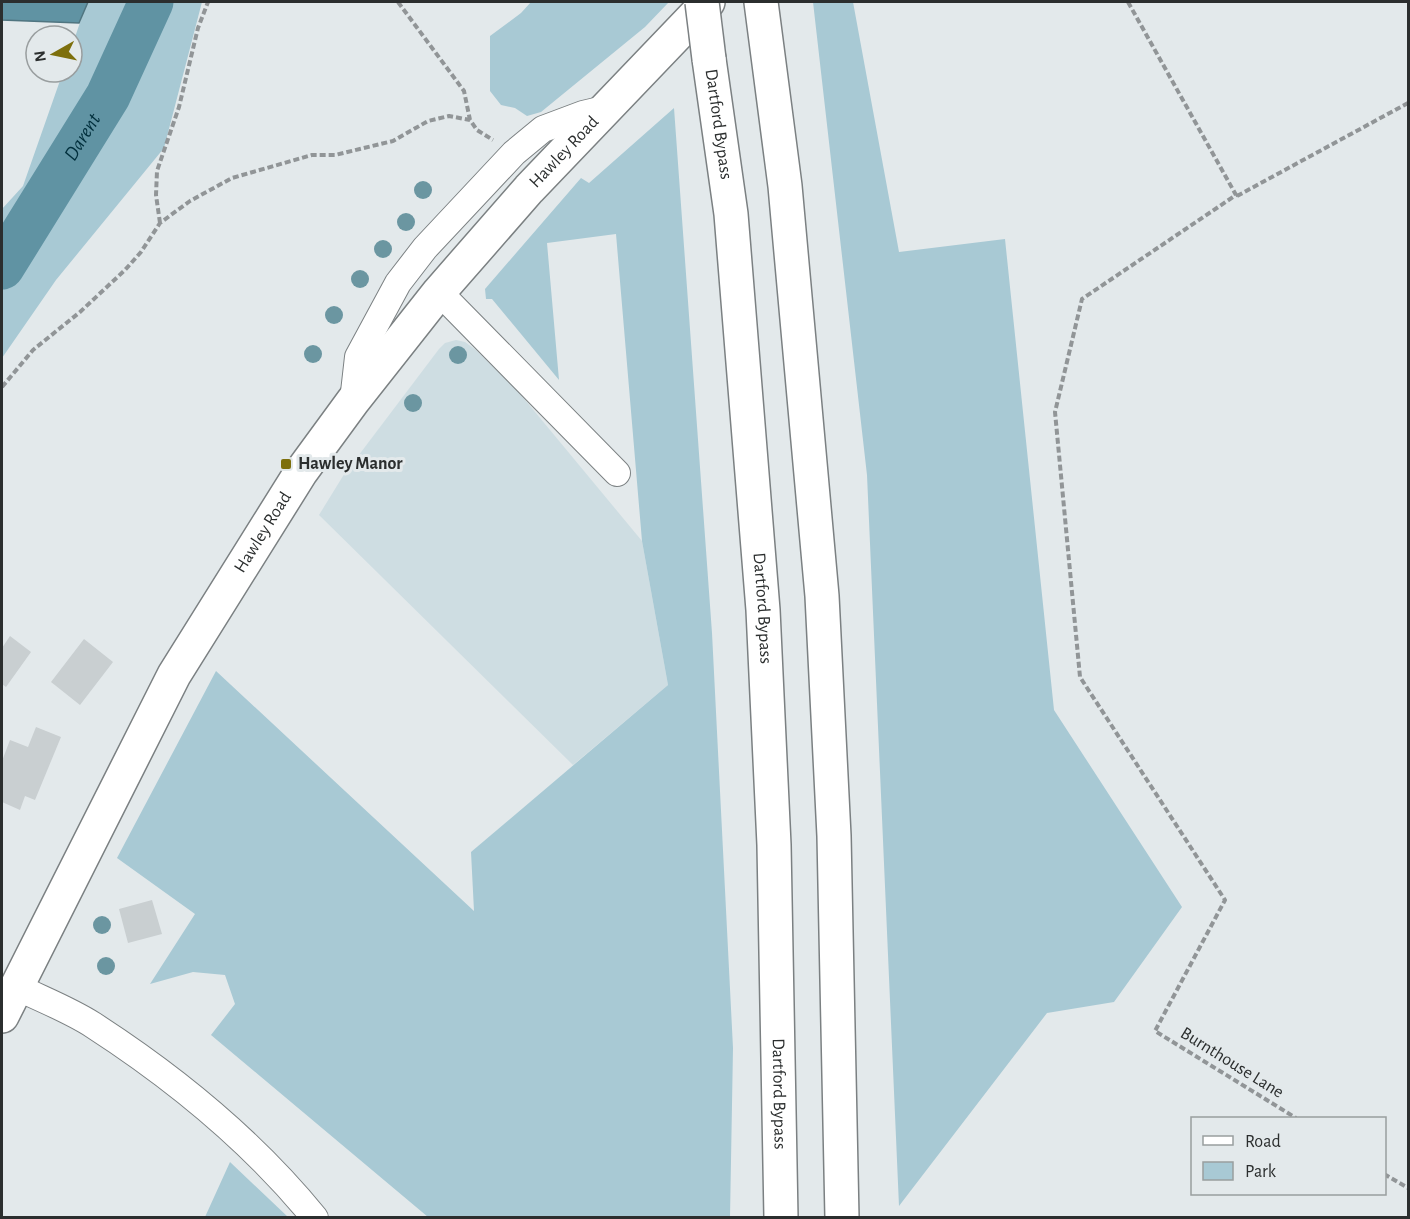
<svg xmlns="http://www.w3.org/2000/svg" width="1410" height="1219" viewBox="0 0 1410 1219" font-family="'Alegreya Sans',sans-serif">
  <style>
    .built { fill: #cedde2 }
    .green { fill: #a8c9d4 }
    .water { fill: #6093a3; stroke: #507580; stroke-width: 1.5 }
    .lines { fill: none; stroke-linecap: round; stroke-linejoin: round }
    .river { stroke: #6093a3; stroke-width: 45 }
    .building { fill: #c9cfd1 }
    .minor-casing { stroke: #7b8082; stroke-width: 28 }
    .major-casing { stroke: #7b8082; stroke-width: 36 }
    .highway-casing { stroke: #7b8082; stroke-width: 36 }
    .path { stroke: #919597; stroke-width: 4; stroke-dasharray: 6 3; stroke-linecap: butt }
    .minor { stroke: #fff; stroke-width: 26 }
    .major { stroke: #fff; stroke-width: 33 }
    .highway { stroke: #fff; stroke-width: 33 }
    .highway-bridge-casing { stroke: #7b8082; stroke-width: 36; stroke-linecap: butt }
    .highway-bridge { stroke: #fff; stroke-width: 33 }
    .tree { fill: #6b96a1 }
    .poi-dot { fill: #7d6f0c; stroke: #e3e9eb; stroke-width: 2 }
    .labels { text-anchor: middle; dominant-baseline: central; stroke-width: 6; stroke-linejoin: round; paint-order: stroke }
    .street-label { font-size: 18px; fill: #2b2e2e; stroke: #e3e9eb }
    .poi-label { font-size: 18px; font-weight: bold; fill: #2b2e2e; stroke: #e3e9eb; text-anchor: start }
    .water-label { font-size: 20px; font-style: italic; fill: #002f3c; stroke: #e3e9eb }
  </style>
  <rect width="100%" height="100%" fill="#e3e9eb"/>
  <path class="built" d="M456 340 465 342 476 350 516 389 642 541 668 685 573 765 319 515 343 476 439 349 445 343Z"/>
  <path class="green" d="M87 2H202L164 148 56 280 2 358V209L23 186 63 72H72V46Z
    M531 2H669L645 27 541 112 527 116 515 108 501 105 490 91V36L521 13Z
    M813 2H853L899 252 1005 239 1054 710 1182 907 1114 1002 1047 1013 899 1206 867 475Z
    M674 108 712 633 733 1048 730 1217H428L211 1035 235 1004 225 975 193 972 150 984 195 914 117 858 216 671 474 911 471 852 668 685 642 541 616 234 547 243 559 380 492 299H486L485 289 581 178 589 183Z
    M230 1162 288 1217H205Z"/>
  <path class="water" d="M2 2H88L79 23 2 20Z"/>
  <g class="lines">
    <path class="river" id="s1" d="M2 267 108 96 151 2"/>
  </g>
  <path class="building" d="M10 636 31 652 6 687 2 684V648Z
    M84 639 113 662 80 705 51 682Z
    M36 727 61 737 35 800 25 796 20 810 2 802V761L10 740 28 747Z
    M152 900 162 934 128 943 119 909Z"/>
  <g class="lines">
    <g class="minor-casing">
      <path id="minor" d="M439 292 617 473
        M353 401 358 357 398 283 425 248 514 153 543 129 583 114 604 109
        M15 986C41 999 70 1010 93 1025 175 1078 253 1142 315 1218"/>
    </g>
    <g class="major-casing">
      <g id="major">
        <path id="s2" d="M2 1016 174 675 301 472 353 401 439 292 529 189 708 2"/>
      </g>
    </g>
    <g class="highway-casing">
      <g id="highway">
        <path d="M761 2 785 186 822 596 834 836 842 1218"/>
        <path id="s3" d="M709 59 731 214 763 610 774 845 781 1218"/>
      </g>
    </g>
    <path class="path" d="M398 2 464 91 470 120 477 130 493 140
      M1128 2 1236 195 1082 299 1055 412 1080 677 1225 900 1155 1031 1296 1118
      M1237 196 1408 103
      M160 223 156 195 157 171 179 107 198 28 208 2
      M2 387 33 350 80 312 125 270 141 252 160 223 190 201 232 178 312 155H335L393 141 428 121 449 116 470 120
      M1384 1174 1408 1188"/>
    <use href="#minor" class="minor"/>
    <use href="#major" class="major"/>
    <use href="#highway" class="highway"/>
    <g class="highway-bridge-casing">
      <path id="highway-bridge" d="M702 2 709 59"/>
    </g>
    <use href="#highway-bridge" class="highway-bridge"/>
  </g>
  <g class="tree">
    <circle cx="423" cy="190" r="9"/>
    <circle cx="406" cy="222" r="9"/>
    <circle cx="383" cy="249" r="9"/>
    <circle cx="360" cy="279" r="9"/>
    <circle cx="334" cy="315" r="9"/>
    <circle cx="313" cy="354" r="9"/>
    <circle cx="458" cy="355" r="9"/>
    <circle cx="413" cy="403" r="9"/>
    <circle cx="102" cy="925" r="9"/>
    <circle cx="106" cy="966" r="9"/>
  </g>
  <rect class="poi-dot" x="280" y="458" width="12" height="12" rx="3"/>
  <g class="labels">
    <g class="street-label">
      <text stroke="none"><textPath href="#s3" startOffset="66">Dartford Bypass</textPath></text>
      <text stroke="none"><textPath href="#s2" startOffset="1036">Hawley Road</textPath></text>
      <text stroke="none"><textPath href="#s2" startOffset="550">Hawley Road</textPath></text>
      <text stroke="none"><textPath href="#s3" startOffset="552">Dartford Bypass</textPath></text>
      <text transform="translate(1232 1063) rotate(32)">Burnthouse Lane</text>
      <text stroke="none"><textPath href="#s3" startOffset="1038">Dartford Bypass</textPath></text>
    </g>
    <g class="poi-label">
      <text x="298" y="464">Hawley Manor</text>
    </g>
    <g class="water-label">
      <text stroke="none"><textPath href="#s1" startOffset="153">Darent</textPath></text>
    </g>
  </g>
  <rect width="1410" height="1219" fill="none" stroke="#2b2e2e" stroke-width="6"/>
  <rect x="1191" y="1117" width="195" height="78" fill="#e3e9eb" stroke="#999e9f" stroke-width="1.5"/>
  <rect x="1203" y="1136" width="30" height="9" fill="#ffffff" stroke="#999e9f" stroke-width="1.5"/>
  <text x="1245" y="1147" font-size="18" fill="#2b2e2e">Road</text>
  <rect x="1203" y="1162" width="30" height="18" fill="#a8c9d4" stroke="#999e9f" stroke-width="1.5"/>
  <text x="1245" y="1177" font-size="18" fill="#2b2e2e">Park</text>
  <g transform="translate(54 54) rotate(261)"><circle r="28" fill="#e3e9eb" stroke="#999e9f" stroke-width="1.5"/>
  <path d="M0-4.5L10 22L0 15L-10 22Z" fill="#7d6f0c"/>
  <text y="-9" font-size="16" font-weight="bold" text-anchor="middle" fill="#2b2e2e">N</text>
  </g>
</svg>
